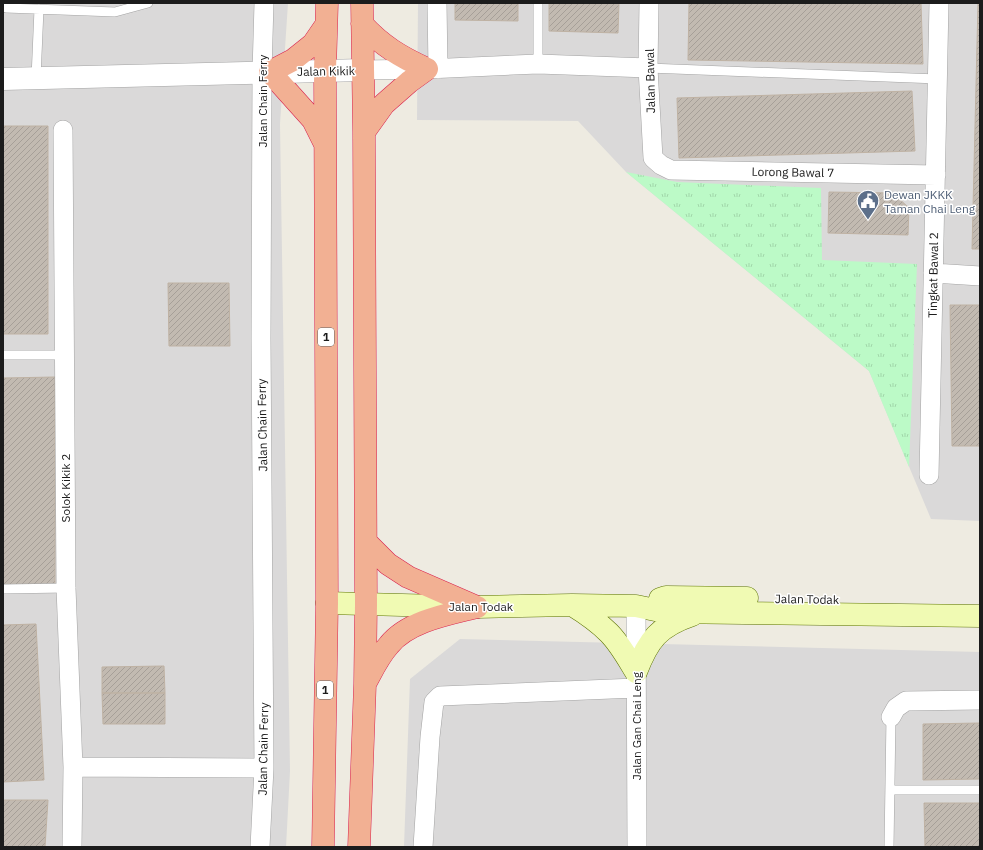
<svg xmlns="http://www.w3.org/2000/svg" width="983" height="850" viewBox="0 0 983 850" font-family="'IBM Plex Sans',sans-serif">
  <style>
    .residential { fill: #dad9d9 }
    .park { fill: url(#park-tufts) }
    .building { fill: url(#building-hatch); stroke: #bfb2a3 }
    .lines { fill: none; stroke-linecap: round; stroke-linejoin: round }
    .service-casing { stroke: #a3a3a3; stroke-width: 10 }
    .minor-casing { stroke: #a3a3a3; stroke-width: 20 }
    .tertiary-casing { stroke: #a3a3a3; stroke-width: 23 }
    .secondary-casing { stroke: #5c7303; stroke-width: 23 }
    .trunk-casing { stroke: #d9204e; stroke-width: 23 }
    .service { stroke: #fff; stroke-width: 9 }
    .minor { stroke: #fff; stroke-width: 19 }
    .tertiary { stroke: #fff; stroke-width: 22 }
    .secondary { stroke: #f0fab3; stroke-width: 22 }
    .trunk { stroke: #f2b093; stroke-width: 22 }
    .labels { text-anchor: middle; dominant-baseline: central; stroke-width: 3; stroke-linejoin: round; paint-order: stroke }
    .shield { fill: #fff; stroke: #606060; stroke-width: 1 }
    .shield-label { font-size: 11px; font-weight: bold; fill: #1c1c1c }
    .street-label { font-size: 12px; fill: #1c1c1c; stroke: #fff }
    .service-label { font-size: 12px; fill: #4e5e75; stroke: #fff; text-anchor: start }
  </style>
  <defs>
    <pattern id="park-tufts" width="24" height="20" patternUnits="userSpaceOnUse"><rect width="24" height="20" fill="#bcfac7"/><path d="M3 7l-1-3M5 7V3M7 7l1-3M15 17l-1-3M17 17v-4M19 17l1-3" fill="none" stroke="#a1d6aa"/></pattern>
    <pattern id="building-hatch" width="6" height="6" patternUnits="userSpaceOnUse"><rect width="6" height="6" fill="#c2bab1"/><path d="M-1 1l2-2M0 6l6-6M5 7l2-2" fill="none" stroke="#a69f98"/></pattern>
  </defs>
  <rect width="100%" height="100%" fill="#eeebe1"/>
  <path class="residential" d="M3 3H288L280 124 290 771 286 847H3Z
    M418 3H980V521L931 519 869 371 626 172 578 121 417 120Z
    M460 639 980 652V847H404L410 679Z"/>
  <path class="park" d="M626 172 677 182 821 188 822 260 917 264 909 467 869 371Z"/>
  <path class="building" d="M455 3H518V21L455 20Z
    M549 3H619L618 33 549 31Z
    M689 3H921L923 64 688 60Z
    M978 3H980V249H972Z
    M912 91 915 151 679 158 677 98Z
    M3 126H48V334H3Z
    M829 192 893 193 909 208 908 235 828 233Z
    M168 283H229L230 346H169Z
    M950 305H980V446H952Z
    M55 377V585H3V378Z
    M36 624 44 780 3 782V625Z
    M164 666 165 693H102V667Z
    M102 693H165V724H103Z
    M980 723V779L923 780V724Z
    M3 800H48L45 847H3Z
    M924 803H980V847H925Z"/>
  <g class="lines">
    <g class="service-casing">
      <path id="service" d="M538 3V64
        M6 8 115 12 148 3
        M648 68 938 79
        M36 78 39 9
        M3 355H64
        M3 589 66 588
        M890 790H980
        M889 847 891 717"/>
    </g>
    <g class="minor-casing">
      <path id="minor" d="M437 3 438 69
        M649 3 648 68 653 158 661 165 671 170 936 175
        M363 70 427 69 538 64 648 68
        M63 130 66 588 73 767 72 847
        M933 273 980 276
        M929 475 939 3
        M636 606 637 847
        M891 717 896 708 906 701 980 700
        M73 767 264 768
        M260 847 264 768 261 339 262 72 264 3
        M423 847 430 737 434 702 440 696 636 688"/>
    </g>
    <g class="tertiary-casing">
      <path id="tertiary" d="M3 79 363 70"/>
    </g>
    <g class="secondary-casing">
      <path id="secondary" d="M660 599 666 597 747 598
        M327 603 477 607 572 605 636 606 665 612 980 616
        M572 605C585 613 598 622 609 633 620 644 628 659 636 672
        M636 672C648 640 659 626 692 615"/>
    </g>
    <g class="trunk-casing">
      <path id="trunk" d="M362 24C382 46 401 57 427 69L409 82 384 104 364 132
        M324 142 313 120 270 72 293 60 313 44 326 25
        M366 542 388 564 408 577 477 607
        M366 682C373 669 379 656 389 645 408 621 449 614 477 607
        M323 847 327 603 325 70 327 3
        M359 847 365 684 366 604 364 132 362 3"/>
    </g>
    <use href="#service" class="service"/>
    <use href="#minor" class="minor"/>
    <use href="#tertiary" class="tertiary"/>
    <use href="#secondary" class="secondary"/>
    <use href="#trunk" class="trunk"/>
  </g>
  <defs>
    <g id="civic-pin" transform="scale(1.15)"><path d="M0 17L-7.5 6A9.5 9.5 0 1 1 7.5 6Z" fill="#5c6f8a" stroke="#fff"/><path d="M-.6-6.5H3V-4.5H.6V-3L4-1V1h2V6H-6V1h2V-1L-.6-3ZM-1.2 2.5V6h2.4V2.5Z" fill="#fff"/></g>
  </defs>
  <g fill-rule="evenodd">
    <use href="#civic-pin" x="868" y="201"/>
  </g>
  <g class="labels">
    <g class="shield">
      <rect x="318" y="328" width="16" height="18" rx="3"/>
      <rect x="317" y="681" width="16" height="18" rx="3"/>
    </g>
    <g class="shield-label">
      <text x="326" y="337">1</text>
      <text x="325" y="690">1</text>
    </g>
    <g class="street-label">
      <text transform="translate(326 71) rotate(-1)">Jalan Kikik</text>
      <text transform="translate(650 81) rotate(-91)">Jalan Bawal</text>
      <text transform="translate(262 101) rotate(-90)">Jalan Chain Ferry</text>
      <text transform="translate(793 172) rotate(1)">Lorong Bawal 7</text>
      <text transform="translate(933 275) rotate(-89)">Tingkat Bawal 2</text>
      <text transform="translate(262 425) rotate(-91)">Jalan Chain Ferry</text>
      <text transform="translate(65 488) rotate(-90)">Solok Kikik 2</text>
      <text transform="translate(807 599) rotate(1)">Jalan Todak</text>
      <text x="481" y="606">Jalan Todak</text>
      <text transform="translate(636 726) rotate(-90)">Jalan Gan Chai Leng</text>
      <text transform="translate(263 749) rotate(-89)">Jalan Chain Ferry</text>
    </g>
    <g class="service-label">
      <text x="884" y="194">Dewan JKKK<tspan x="884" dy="14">Taman Chai Leng</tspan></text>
    </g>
  </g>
  <rect width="983" height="850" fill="none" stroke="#1c1c1c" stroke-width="8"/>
</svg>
